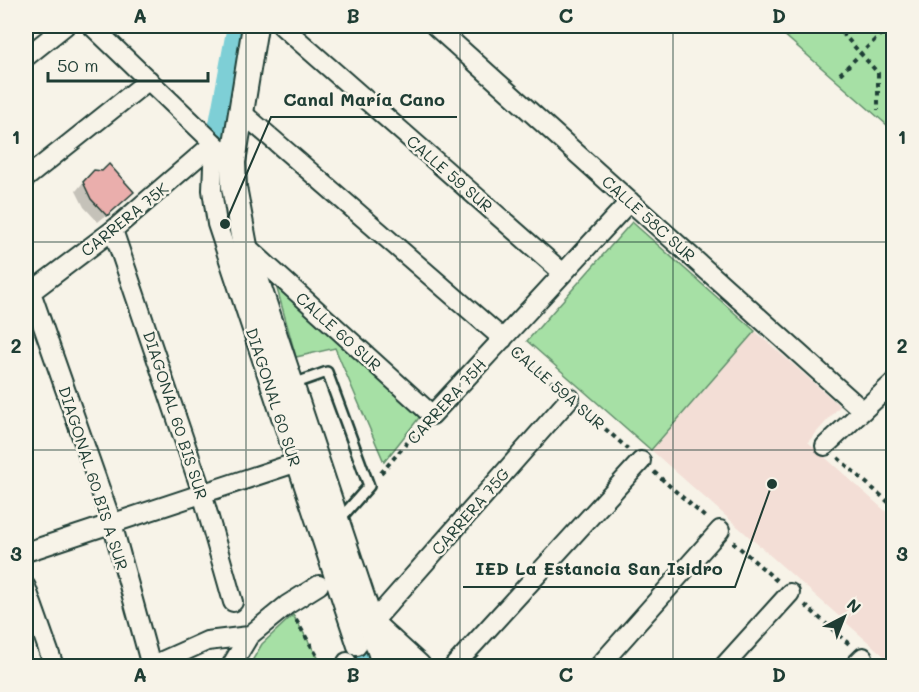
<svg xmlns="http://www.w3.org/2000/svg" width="919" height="692" viewBox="0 0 919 692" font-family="Mali,sans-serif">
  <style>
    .built { fill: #f3ded6 }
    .green { fill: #a6e0a5; stroke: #628e6c; stroke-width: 1.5 }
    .shadow { fill: #0003 }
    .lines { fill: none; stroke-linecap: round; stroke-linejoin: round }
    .canal { stroke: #7ecfd6; stroke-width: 22 }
    .building { fill: #eaaeac; stroke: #1f3d34; stroke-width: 1.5 }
    .service-casing { stroke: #1f3d34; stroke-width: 14 }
    .minor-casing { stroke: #1f3d34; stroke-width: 22 }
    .tertiary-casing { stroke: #1f3d34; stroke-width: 28 }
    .path { stroke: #1f3d34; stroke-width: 4; stroke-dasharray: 4.5 4.5; stroke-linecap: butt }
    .service { stroke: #f7f3e8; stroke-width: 9 }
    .minor { stroke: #f7f3e8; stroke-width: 18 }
    .tertiary { stroke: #f7f3e8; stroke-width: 24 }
    .grid { fill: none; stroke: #1f3d34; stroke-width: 1.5; stroke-opacity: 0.55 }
    .labels { text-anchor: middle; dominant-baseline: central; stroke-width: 5; stroke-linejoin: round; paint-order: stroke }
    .street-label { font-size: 16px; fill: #1f3d34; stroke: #f7f3e8 }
    .leader { fill: none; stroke: #1f3d34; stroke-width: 2 }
    .callout-dot { fill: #1f3d34; stroke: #f7f3e8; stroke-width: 2 }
    .callout-label { font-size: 18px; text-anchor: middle; font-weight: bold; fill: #1f3d34; stroke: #f7f3e8; stroke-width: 5; stroke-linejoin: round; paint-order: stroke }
    .neatline { fill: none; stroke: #1f3d34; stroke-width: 2 }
    .grid-label { font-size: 20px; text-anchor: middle; font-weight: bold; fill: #1f3d34 }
  </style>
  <rect width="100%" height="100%" fill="#f7f3e8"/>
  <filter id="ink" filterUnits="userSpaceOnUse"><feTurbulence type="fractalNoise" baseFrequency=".0167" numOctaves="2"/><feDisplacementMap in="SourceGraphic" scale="12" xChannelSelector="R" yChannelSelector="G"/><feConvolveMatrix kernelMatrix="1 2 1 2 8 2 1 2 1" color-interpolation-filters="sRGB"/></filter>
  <g filter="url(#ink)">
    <path class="built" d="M755 331 840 406 808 442 893 518V664L651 450Z"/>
    <path class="green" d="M774 26H893V118L887 125Z
      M632 222 755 331 651 450 527 341Z
      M274 278 422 414 384 462 335 348 296 357Z
      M293 615 323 666H249L262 644Z"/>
    <path class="shadow" d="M86 179 124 200 98 222 84 207 76 191Z"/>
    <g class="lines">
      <path class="canal" d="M232 243 225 224 219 129 238 26
        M356 622 370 666"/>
    </g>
    <path class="building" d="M109 164 134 192 107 216 91 199 83 182 94 170 102 171Z"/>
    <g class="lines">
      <g class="service-casing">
        <path id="service" d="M293 384 327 372 369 486 339 520"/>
      </g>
      <g class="minor-casing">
        <path id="minor" d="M92 26 221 150
          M282 26 563 273
          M435 26 863 411
          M26 57 65 26
          M239 110 503 339
          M214 143 212 190 217 224 357 646
          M26 178 149 80
          M113 230 202 493 233 602
          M246 246 432 415 630 201
          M26 282 31 292 112 523 151 666
          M31 292 113 230 214 143
          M825 446 894 382
          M26 552 307 459
          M26 587 54 666
          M371 624 570 398
          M151 666 207 641 249 636
          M231 666 249 636 287 605 319 585
          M345 666 347 662
          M454 666 641 461
          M599 666 720 530
          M724 666 790 593
          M854 666 863 657"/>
      </g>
      <g class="tertiary-casing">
        <path id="tertiary" d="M255 26 233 162 234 187 245 246 385 666
          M373 625 418 666"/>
      </g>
      <path class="path" d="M836 26 878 73V110
        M840 74 889 26
        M517 351 556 386
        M585 411 628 449
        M838 458 894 507
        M654 472 707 519
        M381 473 419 429
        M733 542 777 581
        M805 605 849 644
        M296 620 323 666"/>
      <use href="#service" class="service"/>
      <use href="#minor" class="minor"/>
      <use href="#tertiary" class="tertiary"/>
    </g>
  </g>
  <path class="grid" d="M246 26V666M460 26V666M673 26V666M26 242H894M26 450H894"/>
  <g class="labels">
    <g class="street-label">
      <text transform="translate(450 173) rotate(41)">CALLE 59 SUR</text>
      <text transform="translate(649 218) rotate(42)">CALLE 58C SUR</text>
      <text transform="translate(124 219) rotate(-39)">CARRERA 75K</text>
      <text transform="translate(339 331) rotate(42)">CALLE 60 SUR</text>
      <text transform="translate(558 387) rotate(41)">CALLE 59A SUR</text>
      <text transform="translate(274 397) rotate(72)">DIAGONAL 60 SUR</text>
      <text transform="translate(446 401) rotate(-48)">CARRERA 75H</text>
      <text transform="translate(176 415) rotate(72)">DIAGONAL 60 BIS SUR</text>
      <text transform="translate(94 478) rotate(72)">DIAGONAL 60 BIS A SUR</text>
      <text transform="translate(470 511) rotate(-49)">CARRERA 75G</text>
    </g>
  </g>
  <path class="leader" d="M225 224L271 117H457M772 484L735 587H463"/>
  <g class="callout-dot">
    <circle cx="225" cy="224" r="6"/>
    <circle cx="772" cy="484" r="6"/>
  </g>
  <g class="callout-label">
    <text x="364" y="106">Canal María Cano</text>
    <text x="599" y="575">IED La Estancia San Isidro</text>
  </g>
  <rect width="919" height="692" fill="none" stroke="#f7f3e8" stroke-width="66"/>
  <g transform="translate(844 617) rotate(42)" stroke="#f7f3e8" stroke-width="4.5" paint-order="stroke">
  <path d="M0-4.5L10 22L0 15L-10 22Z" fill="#1f3d34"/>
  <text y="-9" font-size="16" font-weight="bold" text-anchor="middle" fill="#1f3d34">N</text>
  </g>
  <path d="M48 72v9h160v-9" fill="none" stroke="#1f3d34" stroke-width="3"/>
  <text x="57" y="72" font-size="18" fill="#1f3d34" stroke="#f7f3e8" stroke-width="4.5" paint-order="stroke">50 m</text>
  <rect x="33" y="33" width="853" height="626" class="neatline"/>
  <g class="grid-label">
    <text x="140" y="23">A</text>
    <text x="353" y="23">B</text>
    <text x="566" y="23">C</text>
    <text x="779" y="23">D</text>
    <text x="16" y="144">1</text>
    <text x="902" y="144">1</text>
    <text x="16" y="353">2</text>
    <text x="902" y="353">2</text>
    <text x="16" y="561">3</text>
    <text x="902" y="561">3</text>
    <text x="140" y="682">A</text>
    <text x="353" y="682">B</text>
    <text x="566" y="682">C</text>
    <text x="779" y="682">D</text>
  </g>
</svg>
